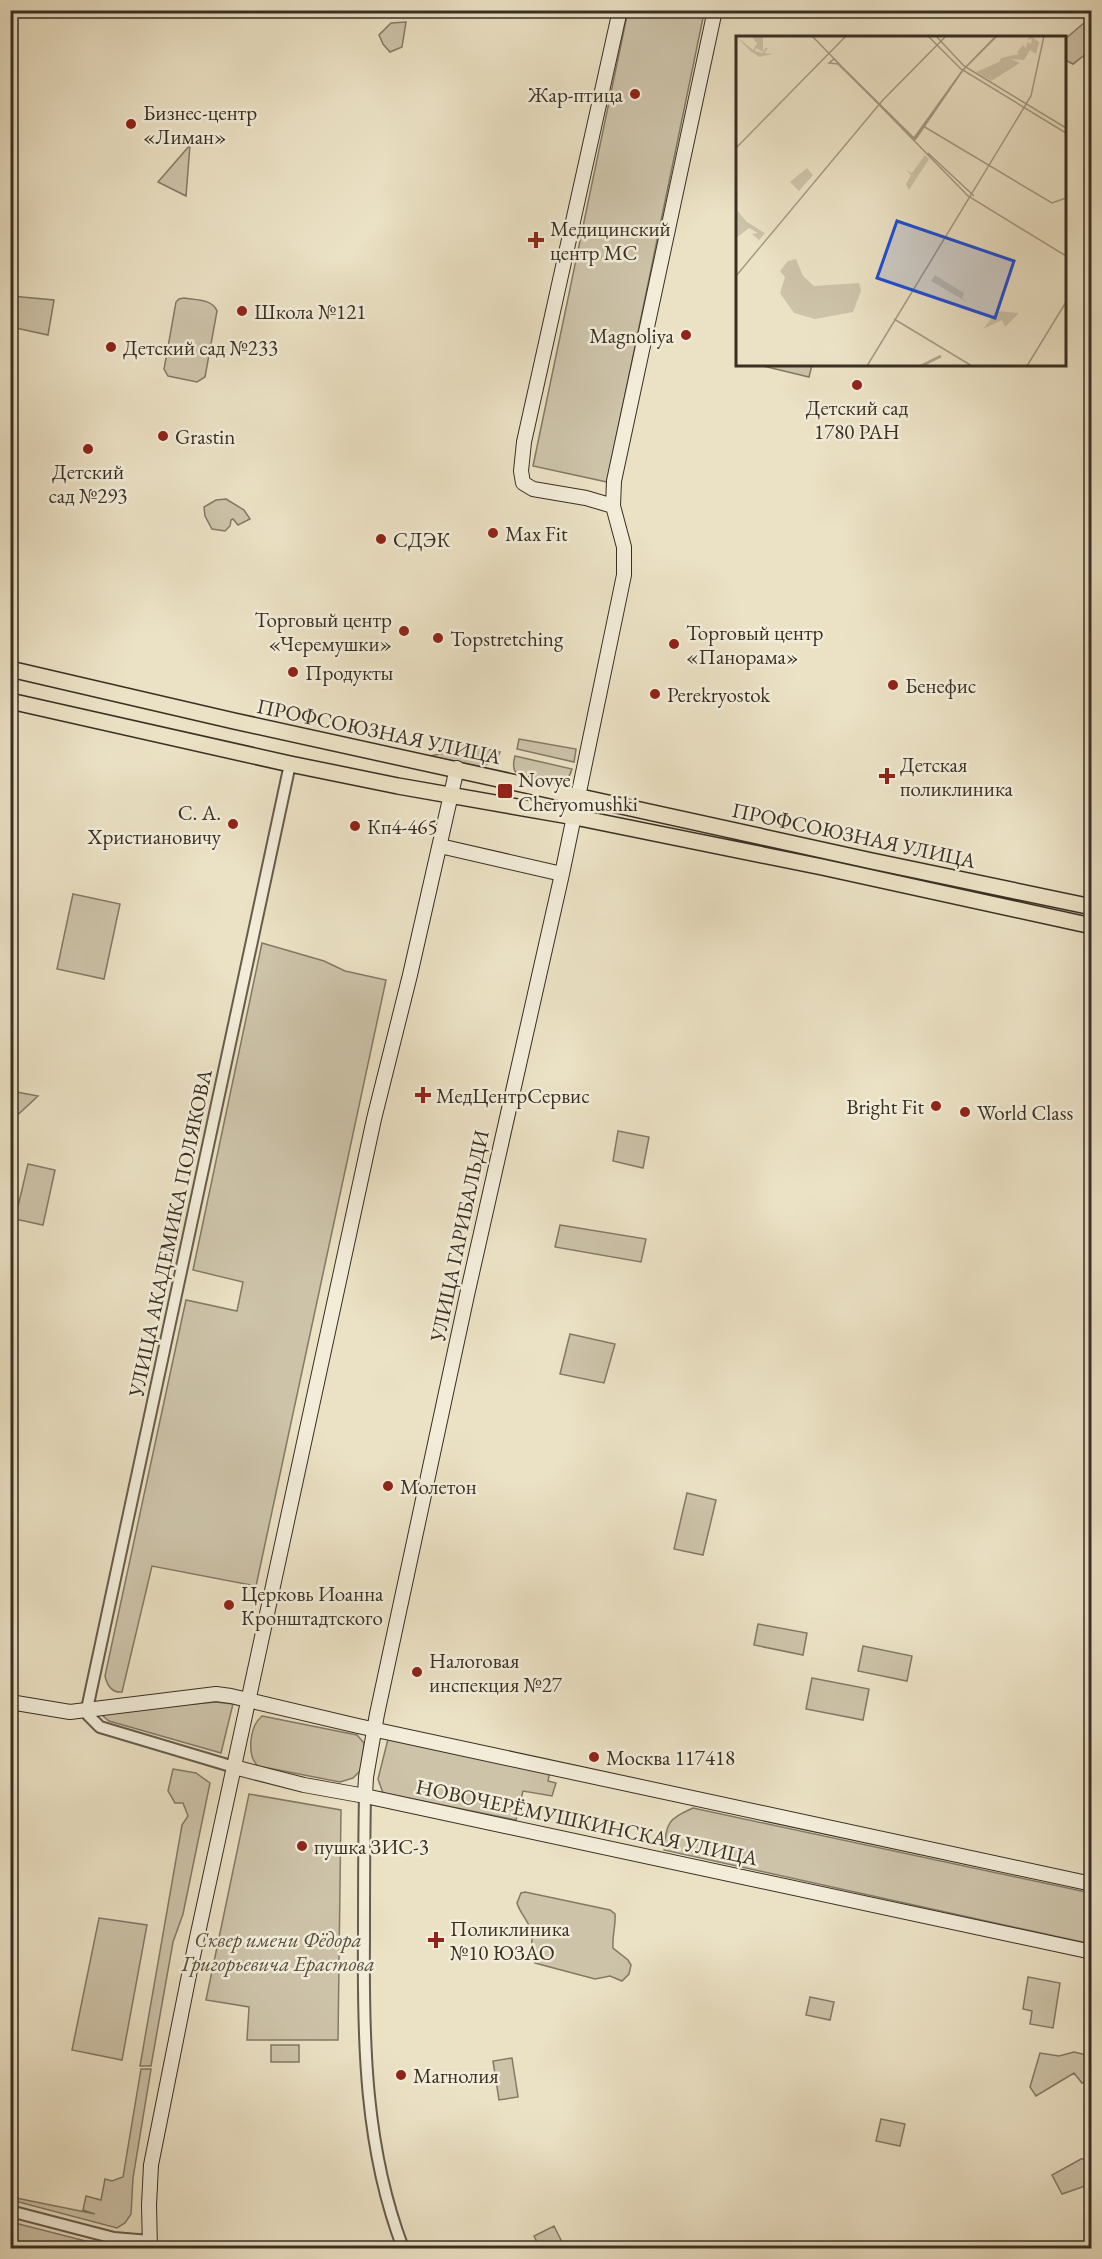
<svg xmlns="http://www.w3.org/2000/svg" width="1102" height="2259" viewBox="0 0 1102 2259" font-family="'EB Garamond',serif">
  <style>
    .green { fill: #cdc3a9; stroke: #837966; stroke-width: 1.5 }
    .lines { fill: none; stroke-linecap: round; stroke-linejoin: round }
    .street-casing { stroke: #665c4b; stroke-width: 14 }
    .secondary-casing { stroke: #392f23; stroke-width: 16 }
    .primary-casing { stroke: #392f23; stroke-width: 18 }
    .street { stroke: #f2ecd9; stroke-width: 10 }
    .secondary { stroke: #f2ecd9; stroke-width: 14 }
    .primary { stroke: #ebe1c4; stroke-width: 15 }
    .poi-dot { fill: #8f2418; stroke: #f2ecd9; stroke-width: 2 }
    .labels { text-anchor: middle; dominant-baseline: central; stroke-width: 5; stroke-linejoin: round; paint-order: stroke }
    .poi-label { font-size: 21px; fill: #392f23; stroke: #f2ecd9; text-anchor: start }
    .street-label { font-size: 21px; fill: #392f23; stroke: #f2ecd9 }
    .park-label { font-size: 21px; font-style: italic; fill: #574d3e; stroke: #f2ecd9 }
    .inset-river { fill: none; stroke: #aea48d; stroke-width: 3 }
    .inset-road { fill: none; stroke: #a49a84; stroke-width: 1.5 }
    .view { fill: #1d4ed8; fill-opacity: 0.15; stroke: #1d4ed8; stroke-width: 3 }
    .inset-edge { fill: none; stroke: #392f23; stroke-width: 3 }
  </style>
  <rect width="100%" height="100%" fill="#ebe1c4"/>
  <filter id="stains"><feTurbulence type="fractalNoise" baseFrequency=".00333" numOctaves="4"/><feColorMatrix values="0 0 0 0 .2 0 0 0 0 .09 0 0 0 0 .02 0 0 0 .5 -.17"/></filter>
  <radialGradient id="worn" r=".72"><stop offset=".6" stop-color="#630" stop-opacity="0"/><stop offset="1" stop-color="#630" stop-opacity=".3"/></radialGradient>
  <path class="green" d="M692 10 704 13 607 482 533 466 628 11Z
    M1091 17V50L1073 64 1065 60V39Z
    M406 22 402 47 390 52 383 44 379 35 391 23Z
    M190 145 186 196 158 182Z
    M11 296 54 300 48 335 11 327Z
    M184 298C195 300 213 299 217 311L205 377 197 382 168 376 164 369 176 302 179 299Z
    M755 364H812V365L809 377Z
    M226 499 244 510 250 519 238 525 233 519 231 520 230 526 225 531 212 529 205 516 204 507 216 500Z
    M519 739 576 749 574 762 517 749Z
    M455 742 500 752 496 760 481 767 430 756 444 753Z
    M515 756 572 769C570 777 566 782 558 784 549 782 520 778 515 771 512 766 514 761 515 756Z
    M73 894 120 904 104 979 57 969Z
    M262 943 324 961 345 971 386 980 256 1586 152 1566 122 1692C111 1693 107 1685 105 1676L186 1300 237 1311 243 1282 193 1270Z
    M11 1091 38 1096 11 1121 10 1091Z
    M618 1131 649 1137 643 1168 613 1161Z
    M28 1164 55 1170 43 1225 15 1219Z
    M560 1225 646 1239 641 1262 555 1247Z
    M570 1334 615 1344 604 1383 560 1374Z
    M687 1493 716 1500 703 1555 674 1549Z
    M758 1624 807 1633 803 1655 754 1645Z
    M863 1646 912 1656 907 1681 858 1671Z
    M812 1678 869 1689 863 1720 806 1709Z
    M216 1702 233 1704 221 1753 109 1721 103 1716 105 1713 110 1711Z
    M262 1716 357 1735 364 1743 362 1769 353 1778 340 1782 258 1766C246 1755 250 1726 262 1716Z
    M388 1739 550 1771 548 1781 556 1783 552 1796 523 1791 516 1820 383 1793 378 1779Z
    M173 1769 196 1773 210 1783 183 1914 173 1942 151 2066H140L182 1825 188 1816 183 1803H175L168 1791Z
    M249 1794 341 1810 338 2040H247L249 2007 206 2000Z
    M693 1808 1091 1893V1944L664 1850C667 1822 667 1820 693 1808Z
    M525 1892 610 1910 615 1914C616 1926 612 1935 613 1948L628 1960 631 1965 629 1974 622 1981 610 1976 595 1979 535 1963C528 1953 533 1945 532 1934 530 1922 520 1914 517 1903L521 1893Z
    M99 1918 147 1925 122 2060 72 2050Z
    M1028 1977 1060 1983 1053 2028 1030 2024 1032 2011 1023 2009Z
    M810 1997 834 2002 830 2020 806 2015Z
    M271 2045H299V2062H271Z
    M1074 2052 1091 2056V2092L1085 2082 1082 2083 1074 2073 1036 2096 1030 2087 1040 2053 1059 2056Z
    M512 2058 518 2097 499 2100 493 2061Z
    M141 2069H151L133 2178 131 2214 125 2223 117 2228 11 2200V2197L95 2214 83 2210 86 2196 101 2200 105 2179 112 2181 123 2177Z
    M881 2119 905 2124 900 2146 876 2141Z
    M1091 2158V2184L1062 2194 1052 2175 1081 2159Z
    M11 2222 113 2248H11Z
    M554 2226 565 2248H540L534 2236Z"/>
  <g class="lines">
    <g class="street-casing">
      <path id="street" d="M234 1767 100 1727 88 1715 87 1709 290 764
        M365 1796C364 1843 364 1890 364 1938 363 2043 365 2149 403 2248
        M10 2211 114 2238 150 2241"/>
    </g>
    <g class="secondary-casing">
      <path id="secondary" d="M613 506 586 498 533 489 523 483 521 471 524 442 620 10
        M440 846 562 874
        M10 1702 70 1712 216 1694 231 1696 358 1726 1092 1884
        M234 1767 304 1785 365 1796 1092 1952
        M365 1796 366 1777 377 1714 467 1295 562 874 624 575V547L613 506 614 481 715 10
        M150 2248 149 2205 151 2165 190 1970 374 1119 410 975 457 768"/>
    </g>
    <g class="primary-casing">
      <path id="primary" d="M10 669 234 721 872 861 1092 907
        M10 701 290 764 398 786 575 817 822 867 1092 926"/>
    </g>
    <use href="#street" class="street"/>
    <use href="#secondary" class="secondary"/>
    <use href="#primary" class="primary"/>
  </g>
  <g class="poi-dot">
    <circle cx="635" cy="94" r="6"/>
    <circle cx="131" cy="124" r="6"/>
    <path d="M533 231h6v6h6v6h-6v6h-6v-6h-6v-6h6z"/>
    <circle cx="242" cy="311" r="6"/>
    <circle cx="686" cy="335" r="6"/>
    <circle cx="111" cy="347" r="6"/>
    <circle cx="857" cy="385" r="6"/>
    <circle cx="163" cy="436" r="6"/>
    <circle cx="88" cy="449" r="6"/>
    <circle cx="493" cy="533" r="6"/>
    <circle cx="381" cy="539" r="6"/>
    <circle cx="404" cy="631" r="6"/>
    <circle cx="438" cy="638" r="6"/>
    <circle cx="674" cy="644" r="6"/>
    <circle cx="293" cy="672" r="6"/>
    <circle cx="893" cy="685" r="6"/>
    <circle cx="655" cy="694" r="6"/>
    <path d="M884 767h6v6h6v6h-6v6h-6v-6h-6v-6h6z"/>
    <rect x="497" y="783" width="16" height="16" rx="3"/>
    <circle cx="233" cy="824" r="6"/>
    <circle cx="355" cy="826" r="6"/>
    <path d="M420 1086h6v6h6v6h-6v6h-6v-6h-6v-6h6z"/>
    <circle cx="936" cy="1106" r="6"/>
    <circle cx="965" cy="1112" r="6"/>
    <circle cx="388" cy="1486" r="6"/>
    <circle cx="229" cy="1605" r="6"/>
    <circle cx="417" cy="1672" r="6"/>
    <circle cx="594" cy="1757" r="6"/>
    <circle cx="302" cy="1846" r="6"/>
    <path d="M433 1931h6v6h6v6h-6v6h-6v-6h-6v-6h6z"/>
    <circle cx="401" cy="2075" r="6"/>
  </g>
  <g class="labels">
    <g class="poi-label">
      <text x="623" y="94" text-anchor="end">Жар-птица</text>
      <text x="143" y="112">Бизнес-центр<tspan x="143" dy="24">«Лиман»</tspan></text>
      <text x="550" y="228">Медицинский<tspan x="550" dy="24">центр МС</tspan></text>
      <text x="254" y="311">Школа №121</text>
      <text x="674" y="335" text-anchor="end">Magnoliya</text>
      <text x="123" y="347">Детский сад №233</text>
      <text x="857" y="407" text-anchor="middle">Детский сад<tspan x="857" dy="24">1780 РАН</tspan></text>
      <text x="175" y="436">Grastin</text>
      <text x="88" y="471" text-anchor="middle">Детский<tspan x="88" dy="24">сад №293</tspan></text>
      <text x="505" y="533">Max Fit</text>
      <text x="393" y="539">СДЭК</text>
      <text x="392" y="619" text-anchor="end">Торговый центр<tspan x="392" dy="24">«Черемушки»</tspan></text>
      <text x="686" y="632">Торговый центр<tspan x="686" dy="24">«Панорама»</tspan></text>
      <text x="450" y="638">Topstretching</text>
      <text x="305" y="672">Продукты</text>
      <text x="905" y="685">Бенефис</text>
      <text x="667" y="694">Perekryostok</text>
      <text x="900" y="764">Детская<tspan x="900" dy="24">поликлиника</tspan></text>
      <text x="518" y="779">Novye<tspan x="518" dy="24">Cheryomushki</tspan></text>
      <text x="221" y="812" text-anchor="end">С. А.<tspan x="221" dy="24">Христиановичу</tspan></text>
      <text x="367" y="826">Кп4-465</text>
      <text x="436" y="1095">МедЦентрСервис</text>
      <text x="924" y="1106" text-anchor="end">Bright Fit</text>
      <text x="977" y="1112">World Class</text>
      <text x="400" y="1486">Молетон</text>
      <text x="241" y="1593">Церковь Иоанна<tspan x="241" dy="24">Кронштадтского</tspan></text>
      <text x="429" y="1660">Налоговая<tspan x="429" dy="24">инспекция №27</tspan></text>
      <text x="606" y="1757">Москва 117418</text>
      <text x="314" y="1846">пушка ЗИС-3</text>
      <text x="450" y="1928">Поликлиника<tspan x="450" dy="24">№10 ЮЗАО</tspan></text>
      <text x="413" y="2075">Магнолия</text>
    </g>
    <g class="street-label">
      <text transform="translate(379 731) rotate(12)">ПРОФСОЮЗНАЯ УЛИЦА</text>
      <text transform="translate(854 835) rotate(12)">ПРОФСОЮЗНАЯ УЛИЦА</text>
      <text transform="translate(170 1233) rotate(-78)">УЛИЦА АКАДЕМИКА ПОЛЯКОВА</text>
      <text transform="translate(459 1236) rotate(-78)">УЛИЦА ГАРИБАЛЬДИ</text>
      <text transform="translate(587 1822) rotate(12)">НОВОЧЕРЁМУШКИНСКАЯ УЛИЦА</text>
    </g>
    <g class="park-label">
      <text x="278" y="1939">Сквер имени Фёдора<tspan x="278" dy="24">Григорьевича Ерастова</tspan></text>
    </g>
  </g>
  <g transform="translate(736 36)">
    <rect width="330" height="330" fill="#ebe1c4"/>
    <path d="M0 0 17 14 21 7 15 0H27V16L20 12 19 15 27 17 29 12H32L29 17 37 18 23 21 15 15 20 21ZM295 0 303 6 300 18 294 14 288 24 275 23 284 27 255 45 240 36 263 26 265 22 283 18 281 16 287 9 290 12 291 6 295 8 296 3 291 4ZM189 119 193 123 173 154 170 148 175 139 170 134 176 137ZM71 132 77 139 63 155 54 146ZM0 173 11 186 29 197 23 204 16 198 22 197 13 192 0 202ZM60 223 67 240 78 250 123 247 125 255 117 276 79 283 58 277 44 257 49 241 44 235 52 225ZM199 239 228 257 226 262 231 266 195 245ZM261 275 283 277 269 291 266 284 247 293Z" fill="#cdc3a9"/>
    <path class="inset-river" d="M185 330 205 320"/>
    <path class="inset-road" d="M76 0 232 160 330 220M192 0 225 33 330 97M200 0 228 30 330 92M260 0 226 35 178 102 98 23 93 27 102 28 178 103 226 35 260 0M187 90 316 167 330 162M179 104 227 34 261 0M0 112 110 0M192 117 238 160M0 240 146 65 210 0M158 283 236 330M131 330 295 60 308 0M291 330 330 266"/>
    <path class="view" d="M161 185 278 225 259 282 141 242Z"/>
    <rect width="330" height="330" class="inset-edge"/>
  </g>
  <rect width="1102" height="2259" fill="none" stroke="#ebe1c4" stroke-width="36"/>
  <rect x="12" y="12" width="1078" height="2235" fill="none" stroke="#392f23" stroke-width="3"/>
  <rect x="18" y="18" width="1066" height="2223" fill="none" stroke="#392f23" stroke-width="1.5"/>
  <rect width="100%" height="100%" filter="url(#stains)"/>
  <rect width="100%" height="100%" fill="url(#worn)"/>
</svg>
